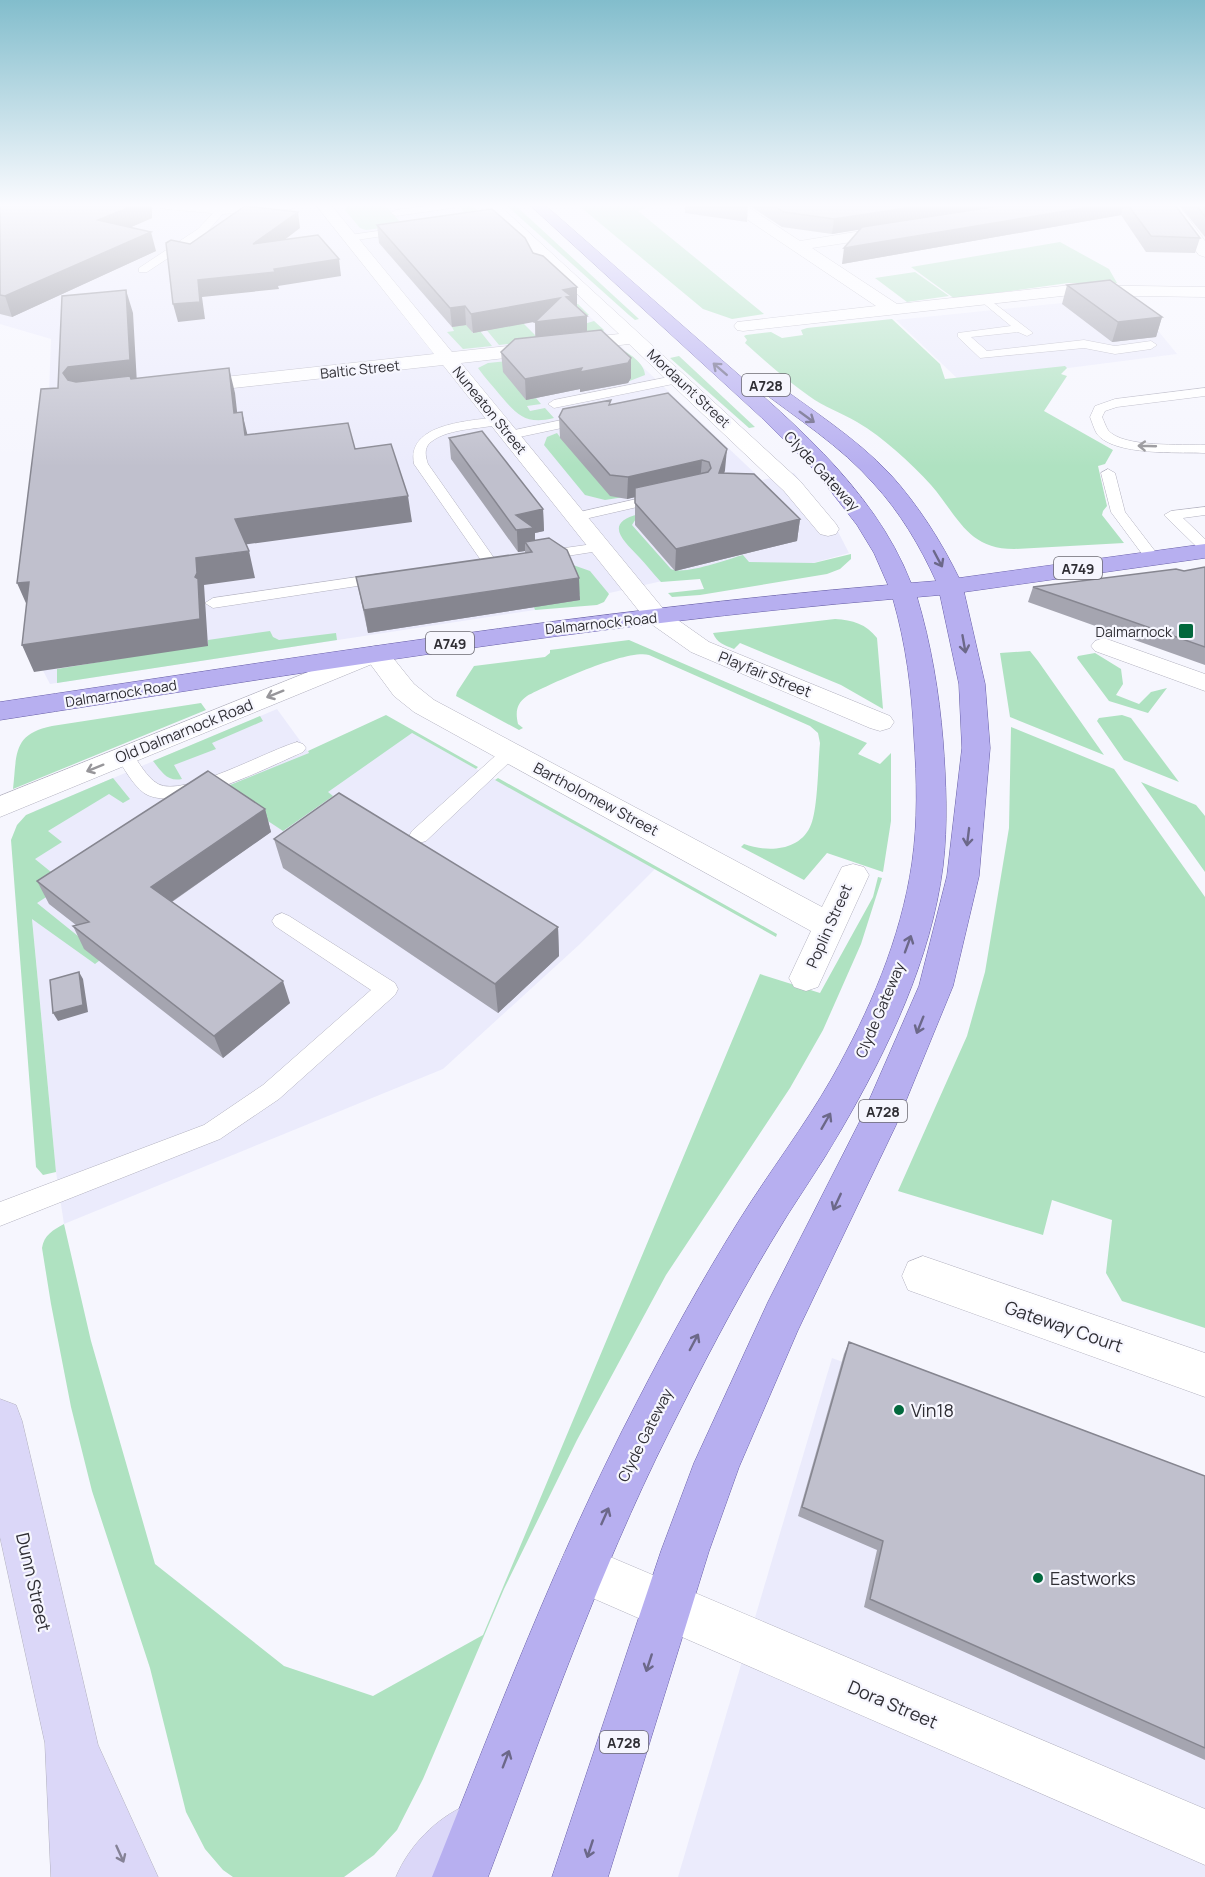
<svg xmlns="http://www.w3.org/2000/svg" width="1205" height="1877" viewBox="0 0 1205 1877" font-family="Manrope,sans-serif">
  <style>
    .built { fill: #ebebfc }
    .green { fill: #afe2c1 }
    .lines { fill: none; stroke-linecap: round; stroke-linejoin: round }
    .service-casing { stroke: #b2b1bf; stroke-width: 1 }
    .minor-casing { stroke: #b2b1bf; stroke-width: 1 }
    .tertiary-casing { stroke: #b2b1bf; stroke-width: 1 }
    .secondary-casing { stroke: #b2b1bf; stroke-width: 1 }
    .primary-casing { stroke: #685fa8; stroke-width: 1 }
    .service { fill: #fff; fill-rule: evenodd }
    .minor { fill: #fff; fill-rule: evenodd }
    .tertiary { fill: #fff; fill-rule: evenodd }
    .secondary { fill: #dbd7f8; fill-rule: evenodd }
    .primary { fill: #b7aff0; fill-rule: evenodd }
    .wall { fill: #a5a5b0 }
    .shaded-wall { fill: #868690 }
    .building { fill: #c0c0cd; stroke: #868690; stroke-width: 1.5 }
    .oneway { stroke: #6c6889 }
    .oneway2 { stroke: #97969a }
    .oneway3 { stroke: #858296 }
    .poi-dot { fill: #02683d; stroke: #f6f6fe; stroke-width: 2 }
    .labels { text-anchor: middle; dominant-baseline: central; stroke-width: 4.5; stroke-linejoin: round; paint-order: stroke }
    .far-street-label { font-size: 14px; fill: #2f2e34; stroke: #f6f6fe }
    .shield { fill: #f6f6fe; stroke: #6b6a71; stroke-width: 1.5 }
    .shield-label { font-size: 14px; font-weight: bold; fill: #2f2e34 }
    .far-poi-label { font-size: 14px; fill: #2f2e34; stroke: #f6f6fe; text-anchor: end }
    .street-label { font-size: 15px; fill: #2f2e34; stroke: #f6f6fe }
    .near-street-label { font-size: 18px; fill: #2f2e34; stroke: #f6f6fe }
    .near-poi-label { font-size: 18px; fill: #2f2e34; stroke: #f6f6fe; text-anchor: start }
  </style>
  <rect width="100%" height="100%" fill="#f6f6fe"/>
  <path class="built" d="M0 205H472L762 480 794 473 832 520 849 553 813 563 662 581 535 610 50 684 39 663 51 339 0 324Z
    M1130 296 1177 354 961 382 896 320Z
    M277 709 309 753 412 733 655 869 580 944 443 1069 64 1224 56 1172 32 918 27 825 35 811Z
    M832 1358 1205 1496V1877H678Z"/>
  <path class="green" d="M347 205H387H385L400 222 464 212 459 206H473L483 215 366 230 360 228 345 210Z
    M506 205H515L639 319 635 320 629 315Z
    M578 205H654L638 211 764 314 732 319 703 309Z
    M1060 242 1109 269 1117 283H1068L955 299 911 267Z
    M915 272 949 296 907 302 875 278Z
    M578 304 589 315 521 321 538 338 594 321 604 330 600 334 499 345 480 322Z
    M892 319 940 364 945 379 1065 366 1067 368 1061 374 1067 376 1044 411 1113 450 1105 464 1098 466 1107 506 1103 511 1102 515 1124 543 1014 549C967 549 958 516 931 485 910 462 884 438 857 422 842 413 824 407 809 396 786 380 765 361 745 343L747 340 744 336 746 335 771 332 782 338 803 335 801 330 807 328Z
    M474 323 472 333 480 331 492 346 463 349 447 332 454 331 452 327Z
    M618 349C628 351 645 364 645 375L627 382 630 378 529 399 536 398 541 404 527 406 530 411 545 408 554 418C526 425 517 415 500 395 493 386 485 378 478 368L488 363Z
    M679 356 755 427 749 428 670 358Z
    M557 433 560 437 624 497 605 500 585 495 544 445 547 437Z
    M639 514 632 525 671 569C686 575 725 560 743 555L749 562 814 563 851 554V559L840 569 827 574 700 595 672 597 668 593 704 589 700 579 661 582C653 574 647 565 639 557 623 540 603 523 639 514Z
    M573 565 590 571 609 594 604 602 597 605 535 610 534 607 580 596 569 570Z
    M835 619C853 620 866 624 877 638L883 709 841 685 740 643 734 649C724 645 717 643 713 633Z
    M270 631 273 637 279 640 336 633 337 640 57 683V669L208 644V640Z
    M629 640 867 743 858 754 880 764 891 753V821L883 872 827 853 804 880 741 847 744 844C766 852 798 852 810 827 818 811 818 763 820 743L818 733 810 726 649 655C626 649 550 684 527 696 517 703 515 711 518 724L523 728 519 730 456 696 457 692 474 666 545 657 550 653V650Z
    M1030 651 1038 661 1104 755 1010 717 1000 653Z
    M1095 653 1121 669 1123 684 1116 695 1139 704 1151 692 1167 688 1148 713 1109 701 1077 658 1078 656Z
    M201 703 206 710 13 789C17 755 12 734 52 726Z
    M386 715 478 767 476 769 412 733 328 792 333 796 283 831 220 789 309 753 308 751Z
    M1122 715 1131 718 1179 782 1124 760 1097 721 1099 718Z
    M260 716 263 721 212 743 216 749 174 765 182 779C167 782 162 772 153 761Z
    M1011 727 1114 769 1205 897V1328L1122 1301 1106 1273 1112 1220 1052 1200 1043 1235 898 1191 967 1036 985 972 1009 828Z
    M113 778 130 799 123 803 109 794 48 831 62 842 35 859 51 872 80 875 37 903 104 957 95 964 32 919 56 1172 43 1175 36 1167 11 840 17 825 26 815Z
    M498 778 777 934 776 937 495 780Z
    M1141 782 1196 805 1205 816V872Z
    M878 877 882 878 861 944 823 1030 790 1088 666 1275 577 1440 504 1589 423 1779 397 1830 374 1855 344 1877H233L223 1870 205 1849 186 1812 150 1668 92 1491 71 1407 51 1304 42 1248C44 1235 53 1230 64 1224L91 1341 155 1564 284 1666 373 1696 483 1635 760 974 820 993 873 897Z"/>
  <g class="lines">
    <g class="service-casing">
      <path id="service" d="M435 205H457L452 208 396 216 391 213 396 210Z
        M219 207 227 209 206 233 147 272H139V268L198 229Z
        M406 227 409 228V232L350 241 345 238 350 235Z
        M986 297 1033 333 1027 336 1018 332 971 337 987 351 1084 340 1115 346 1151 341 1157 345 1151 349 1115 354 1084 348 980 358 958 337V333L1011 326 982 302 981 300Z
        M679 375 685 379 683 382 554 408 548 404 554 400Z
        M1205 388V396L1117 407 1105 411 1102 417C1104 421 1106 427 1108 430 1122 448 1183 444 1205 445V453C1179 452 1114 456 1097 434 1094 429 1092 422 1090 417L1095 406 1115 399Z
        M585 415 590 416 591 419 590 422 510 439 503 435 510 431Z
        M498 417 503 418 504 421 503 424C483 429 442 428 428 445 424 451 426 458 428 464L494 558 600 543 605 544 607 547 605 550 490 568 485 566 414 464C406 423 470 421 498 417Z
        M1108 469 1115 473 1125 512 1161 559 1158 562H1148L1111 512 1101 473Z
        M663 493 668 494 670 497 668 500 576 521 569 517 571 514Z
        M1205 507V515L1183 518 1205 539V551L1200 550 1164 515 1171 511Z
        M385 573 390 575 393 578 390 581 213 608 205 603 213 598Z
        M297 742 303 744 306 748 303 752C270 766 177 815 144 793 132 784 124 768 116 756L119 752H131C139 762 146 777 158 784 183 798 268 750 297 742Z
        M510 746 516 748 519 752 516 756 426 841 419 843 412 841 409 836 412 831 504 748Z
        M282 913 289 916 395 983 398 989 395 995 279 1099 220 1139 0 1226V1202L204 1125 263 1085 371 990 275 926 272 921 275 916Z"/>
    </g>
    <g class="minor-casing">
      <path id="minor" d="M159 205H298L291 209 222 214 166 209 161 208Z
        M316 205H331L452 352 619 334 484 205H499L800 481 836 524 839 529 836 534 828 536 820 534 784 491 629 344 461 363 665 611 709 642 890 716 894 722 890 728 880 731 870 728 691 652 647 621 443 365 188 393 181 391 178 387 181 383 188 381 434 354Z
        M728 205H745L800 241 898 225 903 227 906 230 903 233 898 235 812 248 897 304 1071 285 1205 287V297L1071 295 743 331 737 330 734 326 737 322 876 306 730 208Z
        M1162 205H1178L1181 208 1205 241V257L1199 255Z
        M1104 638 1205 674V691L1095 651 1091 646 1095 641Z
        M376 646 385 648 414 684 434 700 822 907 842 867 853 864 864 867 869 875 818 987 806 991 794 987 789 978 811 931 414 712 394 696 363 654 367 648Z
        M923 1256 1205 1353V1397L908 1290 902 1276 908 1262Z
        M582 1545 1205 1809V1865L565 1586 558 1569 565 1552Z"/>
    </g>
    <g class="tertiary-casing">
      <path id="tertiary" d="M368 648 377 650 381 656 377 662 0 817V796Z"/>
    </g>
    <g class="secondary-casing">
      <path id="secondary" d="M0 1399 16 1405 22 1421 98 1745 158 1877H51L45 1743 0 1537Z
        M467 1805 486 1814 495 1833 486 1852 463 1877H396C409 1846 436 1818 467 1805Z"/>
    </g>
    <g class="primary-casing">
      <path id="primary" d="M530 205H545C599 252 653 300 707 347 783 414 873 485 911 583L936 581C920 546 900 512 874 484 841 446 796 418 756 387L753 383 756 379H770C810 409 855 437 890 474 918 505 941 541 959 578L1205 544V558L964 592 985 684 990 748 979 876 953 986 896 1125 798 1330 739 1467 709 1551 608 1877H552L661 1551 694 1463 768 1302 860 1121 919 986 947 876 962 748 959 684 940 595 917 597C931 644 939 692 943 741 946 782 948 824 943 866 931 960 888 1049 841 1130 819 1169 793 1204 771 1242 734 1304 701 1368 669 1432 597 1576 545 1727 488 1877H432C496 1717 557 1555 637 1402 669 1340 703 1278 740 1219 770 1171 804 1127 832 1078 869 1012 901 939 912 863 918 821 917 779 914 737 912 690 906 644 893 599 593 624 297 674 0 720V702C295 658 590 610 888 585L874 553 857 525 815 471 762 418Z"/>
    </g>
    <use href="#service" class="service"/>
    <use href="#minor" class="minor"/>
    <use href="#tertiary" class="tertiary"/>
    <use href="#secondary" class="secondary"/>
    <use href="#primary" class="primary"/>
  </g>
  <path class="wall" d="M0 205H152V218L131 227 156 251 12 317 0 314Z
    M685 205H744L748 207 747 222 685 213Z
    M748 205H1175L1200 238 1195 253 1146 252 1121 215 842 264 861 229 832 234 782 227Z
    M1179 205H1205V237Z
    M377 225 533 253 577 287V306H576L587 331 631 378 628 383 580 392V389L526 400 503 372 501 352 535 337V321L473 333 466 325 452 327 379 243Z
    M1067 285 1162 317 1156 337 1112 342 1062 304Z
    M611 404 725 470 724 473 800 519 797 541 675 571 635 525V497L627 499 610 496 560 438 559 417Z
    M449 438 543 509 544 531 535 533V540L580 600 368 633 356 577 525 553V551L518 552 451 459Z
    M1205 567V665L1028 602 1033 587 1184 571Z
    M265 809 271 832 172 902 290 1003 223 1058 84 949 73 926 76 925 49 904 37 881Z
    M274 839 558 927 559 956 498 1013 283 868Z
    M849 1342 1205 1476V1760L864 1607 877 1550 798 1516 844 1354Z"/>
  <path class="shaded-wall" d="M135 205H152V218L104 239 98 220Z
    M925 205H1014L832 234 834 219Z
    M1101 205H1124L1121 215 842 264 844 248Z
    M298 212 300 228 257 261 253 244Z
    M151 232 156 251 12 317 5 296Z
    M339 259 341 276 278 286 279 289 202 297 205 319 178 322 173 304 198 280Z
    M577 287V306L571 307 563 290Z
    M126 290 133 313 137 384 76 392 63 373Z
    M560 298 561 317 473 333 471 314Z
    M465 306 466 325 452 327 450 308Z
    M587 316V335L536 341 535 322Z
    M1162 317 1156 337 1112 342 1118 322Z
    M631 358V378L628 383 580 392V389L526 400 525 379Z
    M229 368 235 393 240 438 234 413Z
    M242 412 248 437 245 435Z
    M727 449 725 470 718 495 719 473Z
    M702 460 700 482 627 499 628 477Z
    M408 496 412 522 242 545 235 519Z
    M543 509 544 531 535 533V550L525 542V551L518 552 516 515Z
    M800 519 797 541 675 571 676 549Z
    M249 551 255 578 204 585 208 646 34 672 22 645 195 577 196 558Z
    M579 578 580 600 368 633 364 610Z
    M29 582V610L17 583Z
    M265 809 271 832 161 909 151 887Z
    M558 927 559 956 498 1013 495 984Z
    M79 972 83 979 88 1012 58 1021 53 1013Z
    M283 981 290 1003 223 1058 214 1036Z"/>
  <path class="building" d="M0 205H135L98 220 151 232 5 296 0 295Z
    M730 205H744L748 207Z
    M772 205H925L834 219 784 212Z
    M1005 205H1101L844 248 862 227Z
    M1128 205H1175L1200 238 1151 236Z
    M1196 205H1205V216Z
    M245 206 298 212 253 244 318 235 339 259 274 269 275 272 198 280 200 302 173 304 166 243 171 240 190 244Z
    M492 209 525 238 533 253 543 256 577 287 563 290 571 296 566 297 587 316 535 322 560 298 471 314 465 306 450 308 377 225Z
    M1110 280 1162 317 1118 322 1067 285Z
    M126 290 130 360 68 367 63 373 68 380 76 382 130 376 131 379 229 368 234 413 242 412 245 435 348 423 355 449 391 444 408 496 235 519 249 551 196 558 197 573 195 577 198 579 200 619 22 645 29 582 17 583 41 389 58 388 62 296Z
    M601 330 631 358 628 363 580 372 582 368 525 379 501 352 515 339Z
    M668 393 727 449 719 473 754 474 800 519 676 549 635 503V488L708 472 711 468 709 462 702 460 628 477 610 475 559 417 563 409 611 400 609 405Z
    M482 431 543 509 516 515 534 528 516 530 449 438Z
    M549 538 567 550 579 578 364 610 356 577 532 552 525 542Z
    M1205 567V647L1033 587 1176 569 1184 571Z
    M208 771 265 809 151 887 283 981 214 1036 73 926 89 922 37 881Z
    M339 793 558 927 495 984 274 839Z
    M79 972 83 1005 53 1013 50 980Z
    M849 1342 1205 1476V1748L870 1599 883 1541 802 1507Z"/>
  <defs><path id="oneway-shaft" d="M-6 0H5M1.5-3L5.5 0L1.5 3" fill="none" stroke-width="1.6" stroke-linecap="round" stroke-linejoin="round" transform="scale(1.5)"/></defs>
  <g class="oneway">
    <use href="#oneway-shaft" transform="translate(720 369) rotate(-139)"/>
    <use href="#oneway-shaft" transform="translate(807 417) rotate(36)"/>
    <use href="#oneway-shaft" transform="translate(938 559) rotate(62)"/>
    <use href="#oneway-shaft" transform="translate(964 644) rotate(80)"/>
    <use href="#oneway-shaft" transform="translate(968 837) rotate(97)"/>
    <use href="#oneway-shaft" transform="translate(908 944) rotate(-70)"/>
    <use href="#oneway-shaft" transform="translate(920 1025) rotate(112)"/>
    <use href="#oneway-shaft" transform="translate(826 1121) rotate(-60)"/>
    <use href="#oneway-shaft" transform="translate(837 1202) rotate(115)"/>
    <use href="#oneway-shaft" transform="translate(694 1342) rotate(-62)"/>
    <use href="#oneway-shaft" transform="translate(605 1516) rotate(-66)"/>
    <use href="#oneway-shaft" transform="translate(649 1663) rotate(108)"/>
    <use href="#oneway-shaft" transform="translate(506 1759) rotate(-69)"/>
    <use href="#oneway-shaft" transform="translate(590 1849) rotate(108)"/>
  </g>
  <g class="oneway2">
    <use href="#oneway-shaft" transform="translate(1147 446) rotate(-178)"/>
    <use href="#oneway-shaft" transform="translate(275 694) rotate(158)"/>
    <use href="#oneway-shaft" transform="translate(95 768) rotate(158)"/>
  </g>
  <use class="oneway3" href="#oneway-shaft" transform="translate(120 1854) rotate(66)"/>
  <linearGradient id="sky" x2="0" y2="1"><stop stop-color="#82bdcc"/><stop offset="0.44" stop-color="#fbfbff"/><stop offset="1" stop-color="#fbfbff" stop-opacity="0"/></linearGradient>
  <rect width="1205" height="467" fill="url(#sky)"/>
  <g class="poi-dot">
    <rect x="1178" y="623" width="16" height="16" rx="3"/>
    <circle cx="899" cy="1410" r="6"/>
    <circle cx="1038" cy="1578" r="6"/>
  </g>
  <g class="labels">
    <g class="far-street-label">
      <text transform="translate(360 369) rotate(-6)">Baltic Street</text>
      <text transform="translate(689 388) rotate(43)">Mordaunt Street</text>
      <text transform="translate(490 410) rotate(51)">Nuneaton Street</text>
      <text transform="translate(601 623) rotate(-6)">Dalmarnock Road</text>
      <text transform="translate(121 693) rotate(-9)">Dalmarnock Road</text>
    </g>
    <g class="shield">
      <rect x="742" y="374" width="48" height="22" rx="4.5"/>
      <rect x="1054" y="557" width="48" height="22" rx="4.5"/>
      <rect x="426" y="632" width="48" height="22" rx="4.5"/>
      <rect x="859" y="1100" width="48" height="22" rx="4.5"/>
      <rect x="600" y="1731" width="48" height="22" rx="4.5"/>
    </g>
    <g class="shield-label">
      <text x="766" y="385">A728</text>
      <text x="1078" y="568">A749</text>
      <text x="450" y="643">A749</text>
      <text x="883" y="1111">A728</text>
      <text x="624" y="1742">A728</text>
    </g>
    <g class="far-poi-label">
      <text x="1172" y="631">Dalmarnock</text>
    </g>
    <g class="street-label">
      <text transform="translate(822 471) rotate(47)">Clyde Gateway</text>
      <text transform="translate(765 674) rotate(22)">Playfair Street</text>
      <text transform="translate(184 731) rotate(-22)">Old Dalmarnock Road</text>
      <text transform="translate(596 799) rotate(28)">Bartholomew Street</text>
      <text transform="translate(829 926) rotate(-66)">Poplin Street</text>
      <text transform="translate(880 1010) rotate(-67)">Clyde Gateway</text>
      <text transform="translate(645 1435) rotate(-63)">Clyde Gateway</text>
    </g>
    <g class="near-street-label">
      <text transform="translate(1064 1326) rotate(19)">Gateway Court</text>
      <text transform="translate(34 1582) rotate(77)">Dunn Street</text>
      <text transform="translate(893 1704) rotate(23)">Dora Street</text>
    </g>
    <g class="near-poi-label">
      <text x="911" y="1410">Vin18</text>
      <text x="1050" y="1578">Eastworks</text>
    </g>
  </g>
</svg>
